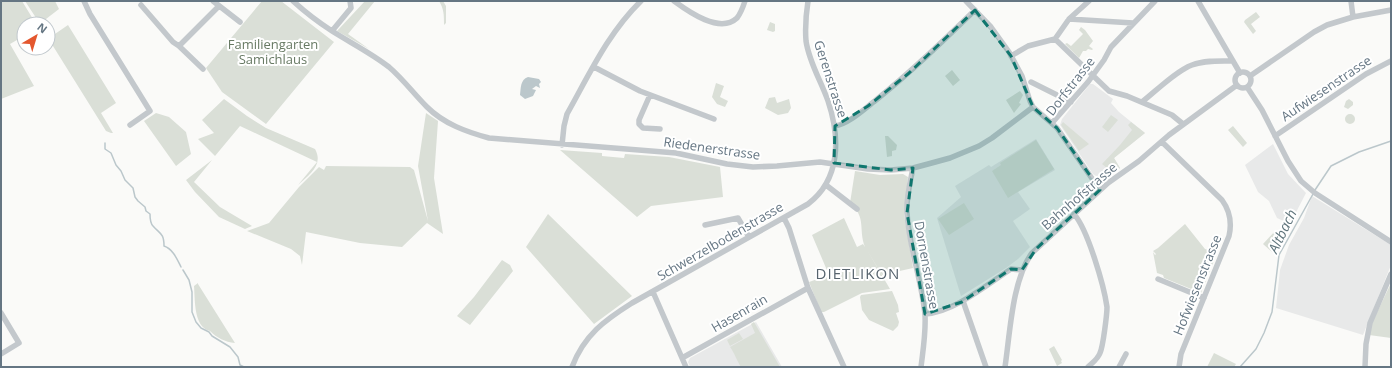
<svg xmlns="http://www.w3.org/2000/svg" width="1392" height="368" viewBox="0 0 1392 368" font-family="'Open Sans',sans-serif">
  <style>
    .built { fill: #e8e9e9 }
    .green { fill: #dadfd7 }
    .water { fill: #bbc7cb }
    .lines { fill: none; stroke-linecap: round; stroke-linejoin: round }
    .stream { stroke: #bbc7cb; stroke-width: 1.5 }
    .minor { stroke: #c3c8cc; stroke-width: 5.5 }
    .marked { fill: #0f766e; fill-opacity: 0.2; stroke: #0f766e; stroke-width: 3; stroke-dasharray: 8 5; stroke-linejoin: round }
    .labels { text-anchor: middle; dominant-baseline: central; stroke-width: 4; stroke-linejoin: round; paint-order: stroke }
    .park-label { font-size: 13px; fill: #687a64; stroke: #fff }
    .street-label { font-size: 13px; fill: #657683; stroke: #fff }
    .water-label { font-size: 14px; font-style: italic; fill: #60757c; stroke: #fff }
    .quarter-label { font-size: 15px; letter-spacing: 1px; fill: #57646e; stroke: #fff }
  </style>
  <rect width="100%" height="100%" fill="#fafaf8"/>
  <path class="built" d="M1090 84H1093L1113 99 1111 103 1119 112 1145 133 1114 158 1120 168 1107 179 1102 180 1093 174 1060 125 1062 119Z
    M1036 139 1055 170 1018 192 1030 209 1013 221 1030 247 1018 259 1006 268 961 296 937 218 961 197 955 186 989 165 991 167Z
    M1273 144 1288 174 1306 193 1290 224 1277 218 1269 201 1258 192 1245 165Z
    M1312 196 1391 245V265L1363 335 1276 308 1280 270 1289 245 1304 218Z
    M756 322 782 367H690L688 362 690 358Z"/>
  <path class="green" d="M1 1H22L36 24H24V36L10 44 34 86 1 99Z
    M25 1H55L59 9 46 19V24H40Z
    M262 1H281L334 42 266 124 222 92 206 68Z
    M365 1H375L348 34 369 49 337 31Z
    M439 1H443L446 6V23L444 25C444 15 444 9 439 1Z
    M1256 12 1260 17 1251 24 1256 31 1253 34 1244 22 1245 20Z
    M770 22 775 24V31L773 32 767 30Z
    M68 25 116 103 101 113 113 133H111L106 131 48 38V30L52 36Z
    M1081 27 1085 30 1093 41 1089 46 1093 49 1092 50 1088 49 1086 51H1083L1079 58 1065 44 1067 43 1071 46 1083 34 1079 30Z
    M952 70 960 80 953 86 945 76Z
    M716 83 724 86 720 97 728 101 725 107 717 104 712 97Z
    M1020 91 1023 95 1019 103 1021 104 1014 113 1006 100Z
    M775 97 777 103 789 99 791 108 788 113 778 115 765 108 769 98Z
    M224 99 247 116 266 128 315 149C324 165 309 175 298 185L317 162 240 126 215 156 198 139 214 133 202 120Z
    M1349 99 1353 102V105L1348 109 1344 107 1346 101Z
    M156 113 169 117 186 132 191 154 176 166 144 121Z
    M426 113 438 121 434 178 443 234 427 223 402 247 360 243 306 232 302 265 300 256 291 249 247 231 269 223 299 187 319 167 324 170 326 166 410 167 414 170 428 221 418 166Z
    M1345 119a5 5 0 1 1 10 0a5 5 0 1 1-10 0Z
    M1111 115 1118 120 1108 132 1102 127Z
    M1063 122 1089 144 1079 151 1061 125Z
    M1131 122 1145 133 1114 158 1120 168 1113 173 1102 164 1120 145 1132 130 1128 125Z
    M1233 126 1247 143 1243 147 1228 130Z
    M885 136H888L897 145 896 150 892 151V156L887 157Z
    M1036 140 1054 169 1008 198 992 171 1001 165 1000 163Z
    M560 150 602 153V156L624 158 625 154 669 157 720 167 723 197 651 206 637 217Z
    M212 160 194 182 220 207 252 226 245 229 219 217 195 192 186 180Z
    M855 171 880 175 903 174 908 177 904 215 913 268 882 275 867 250 890 289 862 293 824 312H821L809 282 829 275 812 235 844 218 857 247 863 244 865 247C858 229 867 218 850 203Z
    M964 203 974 219 949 235 938 219Z
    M548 214 632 296 594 324 526 247Z
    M1185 224 1205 249 1217 253 1201 293 1164 278 1163 275 1157 273 1153 252 1155 255 1156 254 1153 251 1158 248Z
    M1275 231 1280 235 1273 253 1263 244Z
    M502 260 510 265 513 271 470 325 457 316 474 297Z
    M198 283V284L235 343C225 342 217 338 210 331 208 330 206 330 204 328 194 319 195 299 194 286Z
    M1391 283V338L1369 335 1372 323Z
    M892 291 898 305 899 312 896 313 899 322 898 326 893 331 869 320 862 310 860 297 861 295Z
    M754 322 780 367H741C737 361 735 354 730 347L755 333 751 324Z
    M739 333 743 339 730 346 727 340Z
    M1054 346 1062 360 1061 361 1062 363 1057 366 1049 349Z
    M1214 353 1236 364 1234 367H1207Z"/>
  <path class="water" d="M528 77 539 79 541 82 539 84 540 88 536 86 532 89 536 90 533 96 525 99 520 95C521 88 520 80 528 77Z"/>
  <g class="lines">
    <path class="stream" d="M105 143V149L111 153 116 165 121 171 125 180 133 188 135 197 138 201 145 207 146 211 150 214C150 218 150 223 153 226 160 234 164 233 164 246 173 249 177 259 181 267
      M1315 190 1331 166 1359 152 1391 141
      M183 270 189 280 192 292V312L196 322 201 328 209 332 212 336 230 347 238 357 240 365 244 367
      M1240 367 1256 349 1264 333 1272 312 1279 255 1313 194"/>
    <path class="minor" d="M84 1 90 14 150 111 130 125
      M213 1 240 22
      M293 1C305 12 318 22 332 31 351 43 371 53 389 67 403 79 414 94 427 107 444 124 467 132 489 138L676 153 727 164 753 167 777 166 820 162 868 169 891 170 913 168 928 164 950 158 979 146 992 138 1033 107
      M674 1C689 12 720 34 737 18 741 13 743 7 745 1
      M966 1 991 27 1009 52 1022 76 1030 101 1033 107 1057 128 1100 190
      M1198 1 1240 73
      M1351 1 1353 17
      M141 5 173 42 179 46 219 6
      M1069 19 1089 1
      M332 31 351 8 350 1
      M1055 39 1109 91 1127 96 1172 115 1183 124
      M179 46 203 69
      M1011 56 1028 46 1055 39 1069 19 1133 23
      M594 67 640 91 714 119
      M1235 80a8 8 0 1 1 16 0a8 8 0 1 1-16 0Z
      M1250 76 1314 32 1327 25 1353 17 1391 10
      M1031 82 1071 102
      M1247 87 1262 110 1288 161 1301 181 1315 193 1391 242
      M650 95 639 120V124L643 128 660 129
      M1142 102C1156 91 1176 71 1192 65 1205 60 1220 61 1233 61
      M1052 123 1088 82 1104 60 1111 47 1155 1
      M835 126C850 123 864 109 876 100 911 72 943 41 975 10
      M1275 136 1366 74 1391 61
      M1162 142 1222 200C1230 211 1232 223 1229 236L1181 354 1179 367
      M562 145 564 126 567 114C589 75 608 33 641 1
      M913 168C910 183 906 198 907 213 909 248 922 281 925 315 926 333 923 350 921 367
      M826 185 857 209
      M1074 214C1088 230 1104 286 1107 307 1107 314 1103 347 1100 353 1098 359 1092 363 1088 367
      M784 218 789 228 808 288 844 367
      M705 225 738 218 749 237
      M1158 279 1204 298
      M653 292 686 367
      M963 301 986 367
      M1 313 19 343 1 354
      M925 314C953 313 988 284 1011 269L1022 270
      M682 358 808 288
      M572 367C584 335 605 320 632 303L808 204C841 179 840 137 828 101 821 81 809 62 806 41 805 28 806 14 808 1
      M1005 367C1010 334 1012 280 1032 253L1108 183 1139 161 1169 135 1237 85
      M1119 367 1126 354
      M1365 367 1366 344 1370 323 1391 274"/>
  </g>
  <path class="marked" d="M975 10 1011 56 1033 107 1057 128 1100 190 1036 249 1022 270 1011 269 962 302 925 314 907 213 913 168 891 170 834 163 835 126 868 106 909 73Z"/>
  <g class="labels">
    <g class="park-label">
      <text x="273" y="44">Familiengarten<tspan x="273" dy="15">Samichlaus</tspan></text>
    </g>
    <g class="street-label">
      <text transform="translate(831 79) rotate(72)">Gerenstrasse</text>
      <text transform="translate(1070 86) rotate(-52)">Dorfstrasse</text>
      <text transform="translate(1326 88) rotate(-34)">Aufwiesenstrasse</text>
      <text transform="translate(712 148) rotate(8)">Riedenerstrasse</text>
      <text transform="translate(1079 196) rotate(-41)">Bahnhofstrasse</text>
      <text transform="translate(720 241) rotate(-30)">Schwerzelbodenstrasse</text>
      <text transform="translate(927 265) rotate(80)">Dornenstrasse</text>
      <text transform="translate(1197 285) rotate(-68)">Hofwiesenstrasse</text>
      <text transform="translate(739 313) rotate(-30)">Hasenrain</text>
    </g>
    <g class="water-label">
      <text transform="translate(1282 231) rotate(-64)">Altbach</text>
    </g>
    <g class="quarter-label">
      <text x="858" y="273">DIETLIKON</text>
    </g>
  </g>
  <rect width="1392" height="368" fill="none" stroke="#657683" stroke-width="4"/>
  <g transform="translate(36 36) rotate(38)"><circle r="19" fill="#ffffff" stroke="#c1c8cd"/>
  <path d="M0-3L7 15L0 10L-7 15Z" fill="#e4572e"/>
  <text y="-6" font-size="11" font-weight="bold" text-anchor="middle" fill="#657683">N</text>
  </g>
</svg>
